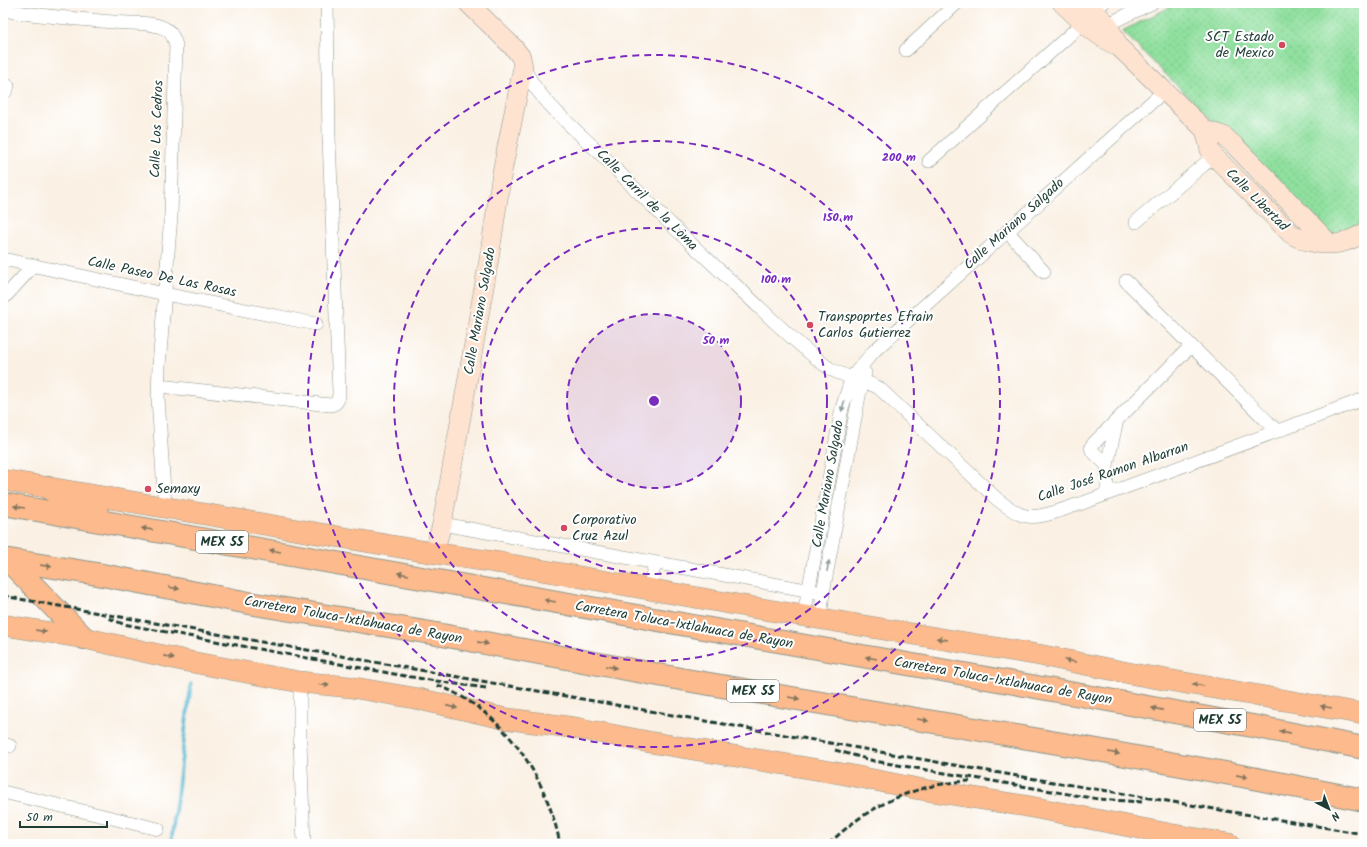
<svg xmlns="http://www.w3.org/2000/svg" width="1367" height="847" viewBox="0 0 1367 847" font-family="Kalam,sans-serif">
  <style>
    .grass { fill: url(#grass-dots); stroke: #588e6a }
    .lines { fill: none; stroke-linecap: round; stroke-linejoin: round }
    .stream { stroke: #57bbd6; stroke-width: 3.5 }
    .street-casing { stroke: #8c968c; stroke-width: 14 }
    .secondary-casing { stroke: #8c968c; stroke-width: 20 }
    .primary-casing { stroke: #8c968c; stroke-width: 22 }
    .highway-casing { stroke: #8c968c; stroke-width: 24 }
    .street { stroke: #fff; stroke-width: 13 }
    .secondary { stroke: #fee3d1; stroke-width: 19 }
    .primary { stroke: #fcba8d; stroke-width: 21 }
    .highway { stroke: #fcba8d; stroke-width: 22 }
    .rail { stroke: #1f3d34; stroke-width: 3; stroke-dasharray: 6 3; stroke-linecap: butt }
    .oneway { fill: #8f9e9a }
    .oneway2 { fill: #82755c }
    .ring { fill: none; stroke: #7b2cbf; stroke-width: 2; stroke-dasharray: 7 5 }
    .poi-dot { fill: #d1495b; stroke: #fff; stroke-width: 1.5 }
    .labels { text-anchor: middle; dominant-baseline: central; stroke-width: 4; stroke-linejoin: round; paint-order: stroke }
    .shield { fill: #fff; stroke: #627771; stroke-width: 1 }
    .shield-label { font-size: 13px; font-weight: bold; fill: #1f3d34 }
    .poi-label { font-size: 14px; fill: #1f3d34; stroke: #fff; text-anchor: start }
    .street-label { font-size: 14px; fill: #1f3d34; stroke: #fff }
    .centre { fill: #7b2cbf; stroke: #fff; stroke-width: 2 }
    .ring-label { font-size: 12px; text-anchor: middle; font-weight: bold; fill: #7b2cbf; stroke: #fff; stroke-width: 4; stroke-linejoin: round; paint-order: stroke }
  </style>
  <defs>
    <pattern id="grass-dots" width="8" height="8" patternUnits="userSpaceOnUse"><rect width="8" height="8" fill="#90e09f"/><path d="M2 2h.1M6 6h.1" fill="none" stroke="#7cc18a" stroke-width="1.8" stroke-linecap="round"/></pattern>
  </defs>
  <rect width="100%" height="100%" fill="#fff"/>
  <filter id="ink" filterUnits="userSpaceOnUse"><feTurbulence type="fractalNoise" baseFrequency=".025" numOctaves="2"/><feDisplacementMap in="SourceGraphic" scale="8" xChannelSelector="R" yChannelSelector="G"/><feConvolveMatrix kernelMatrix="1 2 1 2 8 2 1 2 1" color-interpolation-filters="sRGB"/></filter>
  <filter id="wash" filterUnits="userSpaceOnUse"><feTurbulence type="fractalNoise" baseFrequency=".012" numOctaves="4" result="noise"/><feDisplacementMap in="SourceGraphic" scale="16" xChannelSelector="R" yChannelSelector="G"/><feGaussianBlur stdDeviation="0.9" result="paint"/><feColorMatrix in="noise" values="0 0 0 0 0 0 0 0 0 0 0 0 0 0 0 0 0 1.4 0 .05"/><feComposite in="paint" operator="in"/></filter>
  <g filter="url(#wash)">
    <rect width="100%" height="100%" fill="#faf0e3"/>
    <path class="grass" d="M1178 3H1364V222L1333 238 1230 138 1122 31Z"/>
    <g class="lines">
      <path class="stream" d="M171 844 191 684"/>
    </g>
  </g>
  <g filter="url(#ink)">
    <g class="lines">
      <g class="street-casing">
        <path id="street" d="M3 10C39 16 76 19 113 22 129 24 149 21 164 28 171 31 174 38 176 45L171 215 159 366 158 398 165 507
          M1100 28 1152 3
          M906 50 957 3
          M523 67C528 75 532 84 538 91 557 116 583 136 606 159 650 205 696 249 743 292 770 317 798 346 829 368 844 378 864 379 879 388L998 500C1006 506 1014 512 1022 515 1038 521 1065 508 1080 504L1364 399
          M3 93 6 91 8 86
          M929 161 1083 23 1092 8 1103 3
          M1136 222 1214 156
          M1007 231 1044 272
          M3 259 165 294 316 324
          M1126 281 1276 430
          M3 299 33 266
          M159 386 330 405C338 404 339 399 339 392L329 138 327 5
          M1107 465 1092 451 1091 447 1094 443 1191 346
          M1107 493V465L1117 420
          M442 524 823 593
          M649 589 655 563
          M804 615 842 408 852 377 874 351 1164 91
          M820 619 823 593 859 396 865 373
          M300 682V741L304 844
          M3 744 10 746
          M3 792 158 829"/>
      </g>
      <g class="secondary-casing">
        <path id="secondary" d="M1062 3C1080 20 1097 37 1119 47L1205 130 1224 136 1236 147 1330 244
          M1086 3 1108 25 1119 47
          M1205 130 1210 150 1214 156 1291 234C1303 242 1325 246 1340 243 1349 241 1357 237 1364 233
          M434 553 442 524 489 259 502 172 523 67 521 57 514 48 468 3"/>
      </g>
      <g class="primary-casing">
        <path id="primary" d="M3 480 434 553 501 563 750 607 1039 655 1139 675 1364 714
          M3 625 84 638 186 661 300 682 350 687 414 698 502 718 576 728 649 742 844 774 919 789 1026 806 1169 834 1229 844"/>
      </g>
      <g class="highway-casing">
        <path id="highway" d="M48 488 98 515
          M3 504 964 674 1258 727 1364 748
          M3 559 97 574 249 603 431 633 686 680 1075 746 1242 776 1364 800
          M8 560 84 638"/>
      </g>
      <use href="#street" class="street"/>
      <use href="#secondary" class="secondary"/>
      <use href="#primary" class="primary"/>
      <use href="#highway" class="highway"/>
      <path class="rail" d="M3 596 982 770 1364 834
        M109 618 123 624 405 676 449 683 486 688
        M437 685C504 710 547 777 560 844
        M835 750 874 761 1098 799 1142 802
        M829 844C866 806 917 783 970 781"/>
    </g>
    <defs><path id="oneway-solid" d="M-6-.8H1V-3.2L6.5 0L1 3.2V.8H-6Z"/></defs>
    <g class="oneway">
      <use href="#oneway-solid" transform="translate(843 406) rotate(105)"/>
      <use href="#oneway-solid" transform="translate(828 566) rotate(-79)"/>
    </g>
    <g class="oneway2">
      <use href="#oneway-solid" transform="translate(19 507) rotate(-170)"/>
      <use href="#oneway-solid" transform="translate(147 529) rotate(-171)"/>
      <use href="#oneway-solid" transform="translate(275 551) rotate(-170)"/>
      <use href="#oneway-solid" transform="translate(46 566) rotate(9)"/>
      <use href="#oneway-solid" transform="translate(403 574) rotate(-170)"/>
      <use href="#oneway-solid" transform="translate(174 588) rotate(11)"/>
      <use href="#oneway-solid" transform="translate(550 601) rotate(-170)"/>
      <use href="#oneway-solid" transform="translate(41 631) rotate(9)"/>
      <use href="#oneway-solid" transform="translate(942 639) rotate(-171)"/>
      <use href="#oneway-solid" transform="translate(483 643) rotate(11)"/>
      <use href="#oneway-solid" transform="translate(169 657) rotate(12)"/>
      <use href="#oneway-solid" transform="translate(871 658) rotate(-170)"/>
      <use href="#oneway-solid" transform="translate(1070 661) rotate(-169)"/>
      <use href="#oneway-solid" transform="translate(611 667) rotate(10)"/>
      <use href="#oneway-solid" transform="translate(324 685) rotate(5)"/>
      <use href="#oneway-solid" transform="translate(1198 685) rotate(-170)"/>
      <use href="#oneway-solid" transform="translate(794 698) rotate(10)"/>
      <use href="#oneway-solid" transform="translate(452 707) rotate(13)"/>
      <use href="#oneway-solid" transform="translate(1326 707) rotate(-170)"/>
      <use href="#oneway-solid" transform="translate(1157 709) rotate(-169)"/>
      <use href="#oneway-solid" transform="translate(923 720) rotate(10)"/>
      <use href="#oneway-solid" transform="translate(1285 732) rotate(-169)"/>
      <use href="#oneway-solid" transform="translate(1114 753) rotate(10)"/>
      <use href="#oneway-solid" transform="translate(1242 776) rotate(11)"/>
    </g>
  </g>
  <circle cx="654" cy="401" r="87" fill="#7b2cbf" fill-opacity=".12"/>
  <g class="ring">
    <circle cx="654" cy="401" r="87"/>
    <circle cx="654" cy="401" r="173"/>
    <circle cx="654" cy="401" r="260"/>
    <circle cx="654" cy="401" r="346"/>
  </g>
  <g class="poi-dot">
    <circle cx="1282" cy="45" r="4"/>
    <circle cx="810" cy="325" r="4"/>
    <circle cx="148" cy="489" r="4"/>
    <circle cx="564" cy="528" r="4"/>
  </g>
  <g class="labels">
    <g class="shield">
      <rect x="196" y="531" width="52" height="22" rx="3"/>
      <rect x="727" y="680" width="52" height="22" rx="3"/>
      <rect x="1194" y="709" width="52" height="22" rx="3"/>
    </g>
    <g class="shield-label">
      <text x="222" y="542">MEX 55</text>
      <text x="753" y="691">MEX 55</text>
      <text x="1220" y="720">MEX 55</text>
    </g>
    <g class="poi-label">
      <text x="1274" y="37" text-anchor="end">SCT Estado<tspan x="1274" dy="16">de Mexico</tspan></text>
      <text x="818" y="317">Transpoprtes Efrain<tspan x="818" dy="16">Carlos Gutierrez</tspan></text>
      <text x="156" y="489">Semaxy</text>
      <text x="572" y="520">Corporativo<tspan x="572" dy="16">Cruz Azul</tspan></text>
    </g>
    <g class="street-label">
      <text transform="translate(157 129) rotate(-88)">Calle Los Cedros</text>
      <text transform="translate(647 200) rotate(45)">Calle Carril de la Loma</text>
      <text transform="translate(1257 200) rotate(45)">Calle Libertad</text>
      <text transform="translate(1014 224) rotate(-42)">Calle Mariano Salgado</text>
      <text transform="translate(162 277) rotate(12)">Calle Paseo De Las Rosas</text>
      <text transform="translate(480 311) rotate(-80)">Calle Mariano Salgado</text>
      <text transform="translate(1113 472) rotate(-19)">Calle José Ramon Albarran</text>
      <text transform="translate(828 484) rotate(-80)">Calle Mariano Salgado</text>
      <text transform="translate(353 620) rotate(10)">Carretera Toluca-Ixtlahuaca de Rayon</text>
      <text transform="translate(684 625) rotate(10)">Carretera Toluca-Ixtlahuaca de Rayon</text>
      <text transform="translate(1003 681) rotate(10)">Carretera Toluca-Ixtlahuaca de Rayon</text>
    </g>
  </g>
  <circle cx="654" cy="401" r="6" class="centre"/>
  <g class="ring-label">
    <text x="899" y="161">200 m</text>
    <text x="838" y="221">150 m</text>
    <text x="776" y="283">100 m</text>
    <text x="716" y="344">50 m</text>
  </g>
  <rect width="1367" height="847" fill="none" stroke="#fff" stroke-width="16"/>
  <g transform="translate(1329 809) rotate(138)" stroke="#ffffff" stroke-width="3" paint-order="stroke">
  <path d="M0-3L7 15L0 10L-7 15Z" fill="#1f3d34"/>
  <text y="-6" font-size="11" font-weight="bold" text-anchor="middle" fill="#1f3d34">N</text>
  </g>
  <path d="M20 821v6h87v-6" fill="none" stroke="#1f3d34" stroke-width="2"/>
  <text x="26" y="821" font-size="12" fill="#1f3d34" stroke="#ffffff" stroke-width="3" paint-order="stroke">50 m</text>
</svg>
